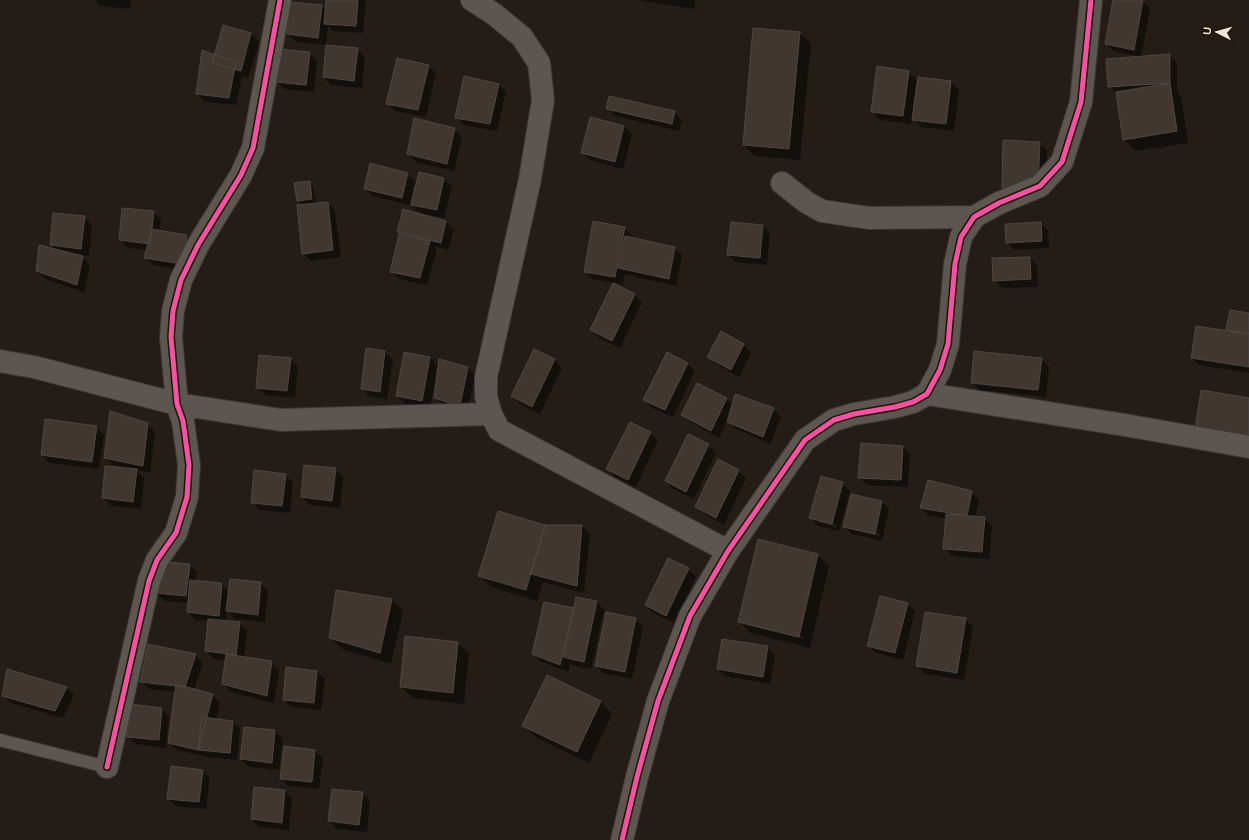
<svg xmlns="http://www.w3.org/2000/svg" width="1249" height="840" viewBox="0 0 1249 840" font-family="Arial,sans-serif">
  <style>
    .shadow { fill: #0007; fill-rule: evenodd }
    .building { fill: #41372e; stroke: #4f4740 }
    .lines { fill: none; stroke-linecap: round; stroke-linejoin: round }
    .service-casing { stroke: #3f3832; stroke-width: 14 }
    .minor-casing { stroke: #3f3832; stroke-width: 24 }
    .service { stroke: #5d5650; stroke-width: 12 }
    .minor { stroke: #5d5650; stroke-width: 22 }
    .cycleway-casing { stroke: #221405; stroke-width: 8 }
    .cycleway { stroke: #f153a3; stroke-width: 5 }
  </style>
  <rect width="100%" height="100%" fill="#251d15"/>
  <path class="shadow" d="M94 0H131L130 9 100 6Z
    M327 0H366L363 33 333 31 328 26 326 45 296 42 288 34 321 6 326 11Z
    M637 0H695L694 9Z
    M1114 0 1142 1 1150 8 1141 57 1170 55 1177 63V92L1181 96 1188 143 1136 151 1124 139 1117 94 1109 86 1141 57 1114 51 1106 44Z
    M224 26 251 34 259 42 248 78 242 76 236 105 205 102 197 94 215 56Z
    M799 33 811 44 800 160 755 156 744 145Z
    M357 49 365 57 362 88 331 85 324 77Z
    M309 53 317 61 314 92 284 89 276 81Z
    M428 66 436 73 426 117 395 111 387 103Z
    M909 72 917 79 913 109H915L919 78 951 82 959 90 954 131 921 127 912 118 911 124 880 120 872 112Z
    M498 84 506 92 497 131 464 125 456 117Z
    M607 108 674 112 682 120 679 131 615 116Z
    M591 118 624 126 632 134 623 169 590 160 582 153Z
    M454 129 462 137 454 171 416 162 408 154Z
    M1040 143 1047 151 1045 193 1011 195 1003 187Z
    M407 174 415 181 409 205 373 196 365 189Z
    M419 174 444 179 452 187 444 218 419 213 412 205Z
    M310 182 313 186 316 204 328 203 335 211 341 257 311 261 303 253 302 206 298 201 295 184Z
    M404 210 446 222 454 230 448 250 434 246 437 250 427 285 399 279 391 271 400 233 399 232Z
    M153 212 161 220 160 231 187 235 194 243 190 272 153 265 145 257 147 250 128 248 120 240Z
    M84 217 92 225 89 256 80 255 90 265 84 292 45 279 37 271 57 251 51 245Z
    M1040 223 1048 230 1049 248 1015 250 1007 243Z
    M763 226 770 234 767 265 736 262 728 254Z
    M624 228 632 236V238L674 248 682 255 676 286 627 275 625 273 623 284 592 279 585 271Z
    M1030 258 1037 265 1038 287 1002 288 994 280Z
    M634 294 642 302 620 348 599 338 591 330Z
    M1231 311 1249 314V373L1199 365 1192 358 1227 331Z
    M722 333 744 345 751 353 739 377 716 364 709 357Z
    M534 350 555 360 562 368 540 414 520 404 512 396Z
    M385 352 393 360 387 399 370 397 362 389Z
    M430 357 439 367 468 368 475 375 467 413 443 405 435 398 439 368H437L430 408 405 404 397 396Z
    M290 359 298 367 295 398 265 395 257 387Z
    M1041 359 1049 367 1046 397 979 390 972 382Z
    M688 364 695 371 673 417 652 408 645 400Z
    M698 384 727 399 733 405 773 409 781 417 770 444 736 429 727 421 719 438 690 422 682 415Z
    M46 420 96 427 104 435 99 469 49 463 42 455Z
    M147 424 155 432 150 473 136 470 144 478 141 509 111 506 103 498 123 467 113 465 105 457Z
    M650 433 658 440 636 487 615 477 608 469Z
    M708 445 716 453 694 499 673 489 666 481Z
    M903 447 910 454 908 487 867 485 859 478Z
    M335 469 343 477 340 508 310 505 302 497Z
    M738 471 746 478 724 525 704 514 696 507Z
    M285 475 293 482 290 513 260 510 252 502Z
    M842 483 850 491 839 531 818 526 810 518ZM818 520 837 525 836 527 818 522Z
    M971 492 979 500 975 518H984L992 526 989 559 952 556 944 548 947 519 929 516 921 508Z
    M882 502 889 509 882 541 852 534 844 526ZM852 528 880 534 879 536 852 530Z
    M498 512 545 526H582L590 534 584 593 543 582 537 601 491 587 480 576Z
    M758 540 818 555 829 566 810 648 750 633 739 621ZM751 624 804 637 803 639 751 626Z
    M189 565 197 572 196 582 222 584 229 592 261 583 268 591 265 622 235 619 227 611 226 622 239 623 247 631 244 658 271 662 279 670 274 703 231 692 223 684 226 660 213 659 206 651 209 621 196 620 188 612 189 603 164 601 156 593Z
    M688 569 696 577 674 623 653 613 646 605Z
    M392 599 403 611 391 664 342 649 330 638Z
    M597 602 604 610 591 669 572 665 570 663 568 672 540 661 533 653 575 609Z
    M907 604 915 611 903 660 876 653 868 645Z
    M635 619 643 627 632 679 603 673 596 665Z
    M965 619 973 627 964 680 925 674 918 666Z
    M458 643 469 654 464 704 413 698 401 687Z
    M767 647 775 655 770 684 725 676 718 669Z
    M195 655 203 663 194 690 213 695 220 703 216 720 233 722 240 729 237 760 207 757 177 750 169 742 176 692 149 689 142 682Z
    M287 668 317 672 325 679 321 710 291 707 284 700Z
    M547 676 601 702 612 714 589 763 535 737 524 725Z
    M66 687 74 695 63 718 11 703 3 695Z
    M162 709 169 716 166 748 136 744 128 737Z
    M275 731 283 739 279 770 249 767 241 759Z
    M315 751 323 758 319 789 289 786 281 779Z
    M202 771 210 778 206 809 176 806 168 799Z
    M285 791 292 798 289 830 259 827 252 819Z
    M362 793 370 800 367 832 337 829 329 821Z"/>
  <path class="building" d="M326 0H358L356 26 324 24Z
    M1113 0H1143L1134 50 1105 44Z
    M290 2 322 5 318 38 287 34Z
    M223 25 251 33 241 71 212 63Z
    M753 28 800 32 789 149 743 145Z
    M326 45 358 48 354 81 323 77Z
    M278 49 310 52 306 85 275 82Z
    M202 50 236 62 229 98 196 94Z
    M1170 54V83L1108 87 1106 59Z
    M397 58 429 65 418 110 386 104Z
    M877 66 909 71 903 116 871 112Z
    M464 76 499 84 490 124 455 118Z
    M918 77 951 81 946 124 912 120Z
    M1170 83 1177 131 1123 140 1116 92Z
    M609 96 675 111 672 124 606 109Z
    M590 117 624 126 615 162 581 153Z
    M414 118 455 128 447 164 407 154Z
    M1003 140 1040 142 1038 186 1002 188Z
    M370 163 408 173 402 198 364 189Z
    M419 172 444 178 437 210 411 205Z
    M310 181 312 199 297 201 294 183Z
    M328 202 333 250 302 254 297 205Z
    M122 208 154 211 150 244 119 240Z
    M403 209 446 221 441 243 397 232Z
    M53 213 85 216 81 249 50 245Z
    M593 221 625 227 615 277 584 272Z
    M731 222 763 225 760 258 727 255Z
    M1041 222 1042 241 1006 243 1005 224Z
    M152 229 187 235 182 264 144 258Z
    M399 234 430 241 420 278 390 272Z
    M625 236 675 247 669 279 618 268Z
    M39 245 83 256 77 285 36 271Z
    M1030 257 1031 279 993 281 992 258Z
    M613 283 635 294 612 341 590 330Z
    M1230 310 1249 313V334L1226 330Z
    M1196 326 1249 334V367L1191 358Z
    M721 331 744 344 731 370 707 357Z
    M366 348 385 351 380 392 361 389Z
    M534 349 555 359 532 407 511 396Z
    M974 351 1042 358 1038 390 971 383Z
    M404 352 430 357 422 401 396 396Z
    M667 352 688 363 665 410 643 400Z
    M259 355 291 358 287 391 256 388Z
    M439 359 468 367 460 406 434 398Z
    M697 383 727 398 711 431 681 415Z
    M1201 390 1249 398V438L1195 430Z
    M735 394 774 408 763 437 727 422Z
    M110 411 148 423 143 466 104 458Z
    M45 419 97 426 92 462 41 455Z
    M630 422 651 432 628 480 606 469Z
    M688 434 709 444 686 492 665 481Z
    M861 443 903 446 901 480 858 478Z
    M718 459 739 470 716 518 695 507Z
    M304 465 336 468 332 501 301 497Z
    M105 466 137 469 133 502 102 498Z
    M254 470 286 474 282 506 251 503Z
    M821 476 843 482 832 524 809 518Z
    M928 480 972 491 967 516 920 508Z
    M851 494 882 501 875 534 843 527Z
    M498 511 545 525 526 590 478 576Z
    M946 514 985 517 982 552 943 549Z
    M545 525H582L577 586 531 574Z
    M758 539 818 554 799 637 738 622Z
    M668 558 689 568 666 616 645 605Z
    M159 561 190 564 186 596 155 593Z
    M230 579 261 582 258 615 226 611Z
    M190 580 222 583 219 616 187 612Z
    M336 590 392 599 380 653 329 638Z
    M880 596 908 603 895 653 867 646Z
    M576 597 597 601 584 662 563 657Z
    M544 602 574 608 560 665 532 654Z
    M606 612 636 618 625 672 595 666Z
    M925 612 966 618 957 673 916 666Z
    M208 619 240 622 236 655 205 651Z
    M405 636 458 642 453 693 400 687Z
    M722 639 768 646 763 677 717 669Z
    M148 644 196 654 185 687 140 682Z
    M226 654 272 661 267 696 222 684Z
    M286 667 317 671 314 703 283 700Z
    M7 669 67 687 55 711 2 696Z
    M547 675 601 701 577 752 522 726Z
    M176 684 213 694 198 750 168 743Z
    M130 704 162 708 159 740 127 737Z
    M202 717 233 721 230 753 198 750Z
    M244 727 275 730 272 763 240 759Z
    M284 746 315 750 312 782 280 779Z
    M171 766 203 770 199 802 167 799Z
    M254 787 285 790 282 823 251 819Z
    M332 789 363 792 359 825 328 821Z"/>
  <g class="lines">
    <g class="service-casing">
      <path id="service" d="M0 740 107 767"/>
    </g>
    <g class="minor-casing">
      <path id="minor" d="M472 0 494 14 522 37 539 63 543 100 530 179 486 377V397L491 414 499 430 728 551
        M782 183 806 202 822 211 869 218 974 217
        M0 361 34 367 177 404 281 420 491 414
        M927 394 1125 425 1249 447
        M107 767 149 581 157 560 176 533 187 497 189 465 183 421 177 404 171 337 173 311 181 280 198 245 241 175 253 148 280 0
        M622 840 637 777 658 701 690 616 728 551 805 440 834 420 854 414 895 407 913 402 927 394 940 370 948 344 955 264 961 237 974 217 999 203 1040 186 1062 162 1081 102 1091 0"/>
    </g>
    <use href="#service" class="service"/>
    <use href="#minor" class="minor"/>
    <g class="cycleway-casing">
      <path id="cycleway" d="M107 767 149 581 157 560 176 533 187 497 189 465 183 421 177 404 171 337 173 311 181 280 198 245 241 175 253 148 280 0
        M622 840 637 777 658 701 690 616 728 551 805 440 834 420 854 414 895 407 913 402 927 394 940 370 948 344 955 264 961 237 974 217 999 203 1040 186 1062 162 1081 102 1091 0"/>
    </g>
    <use href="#cycleway" class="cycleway"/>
  </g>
  <g transform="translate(1217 32) rotate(276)" stroke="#221405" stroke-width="3" paint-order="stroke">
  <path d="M0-3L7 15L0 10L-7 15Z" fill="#eee4da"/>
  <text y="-6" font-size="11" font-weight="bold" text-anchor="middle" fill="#eee4da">U</text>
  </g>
</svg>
